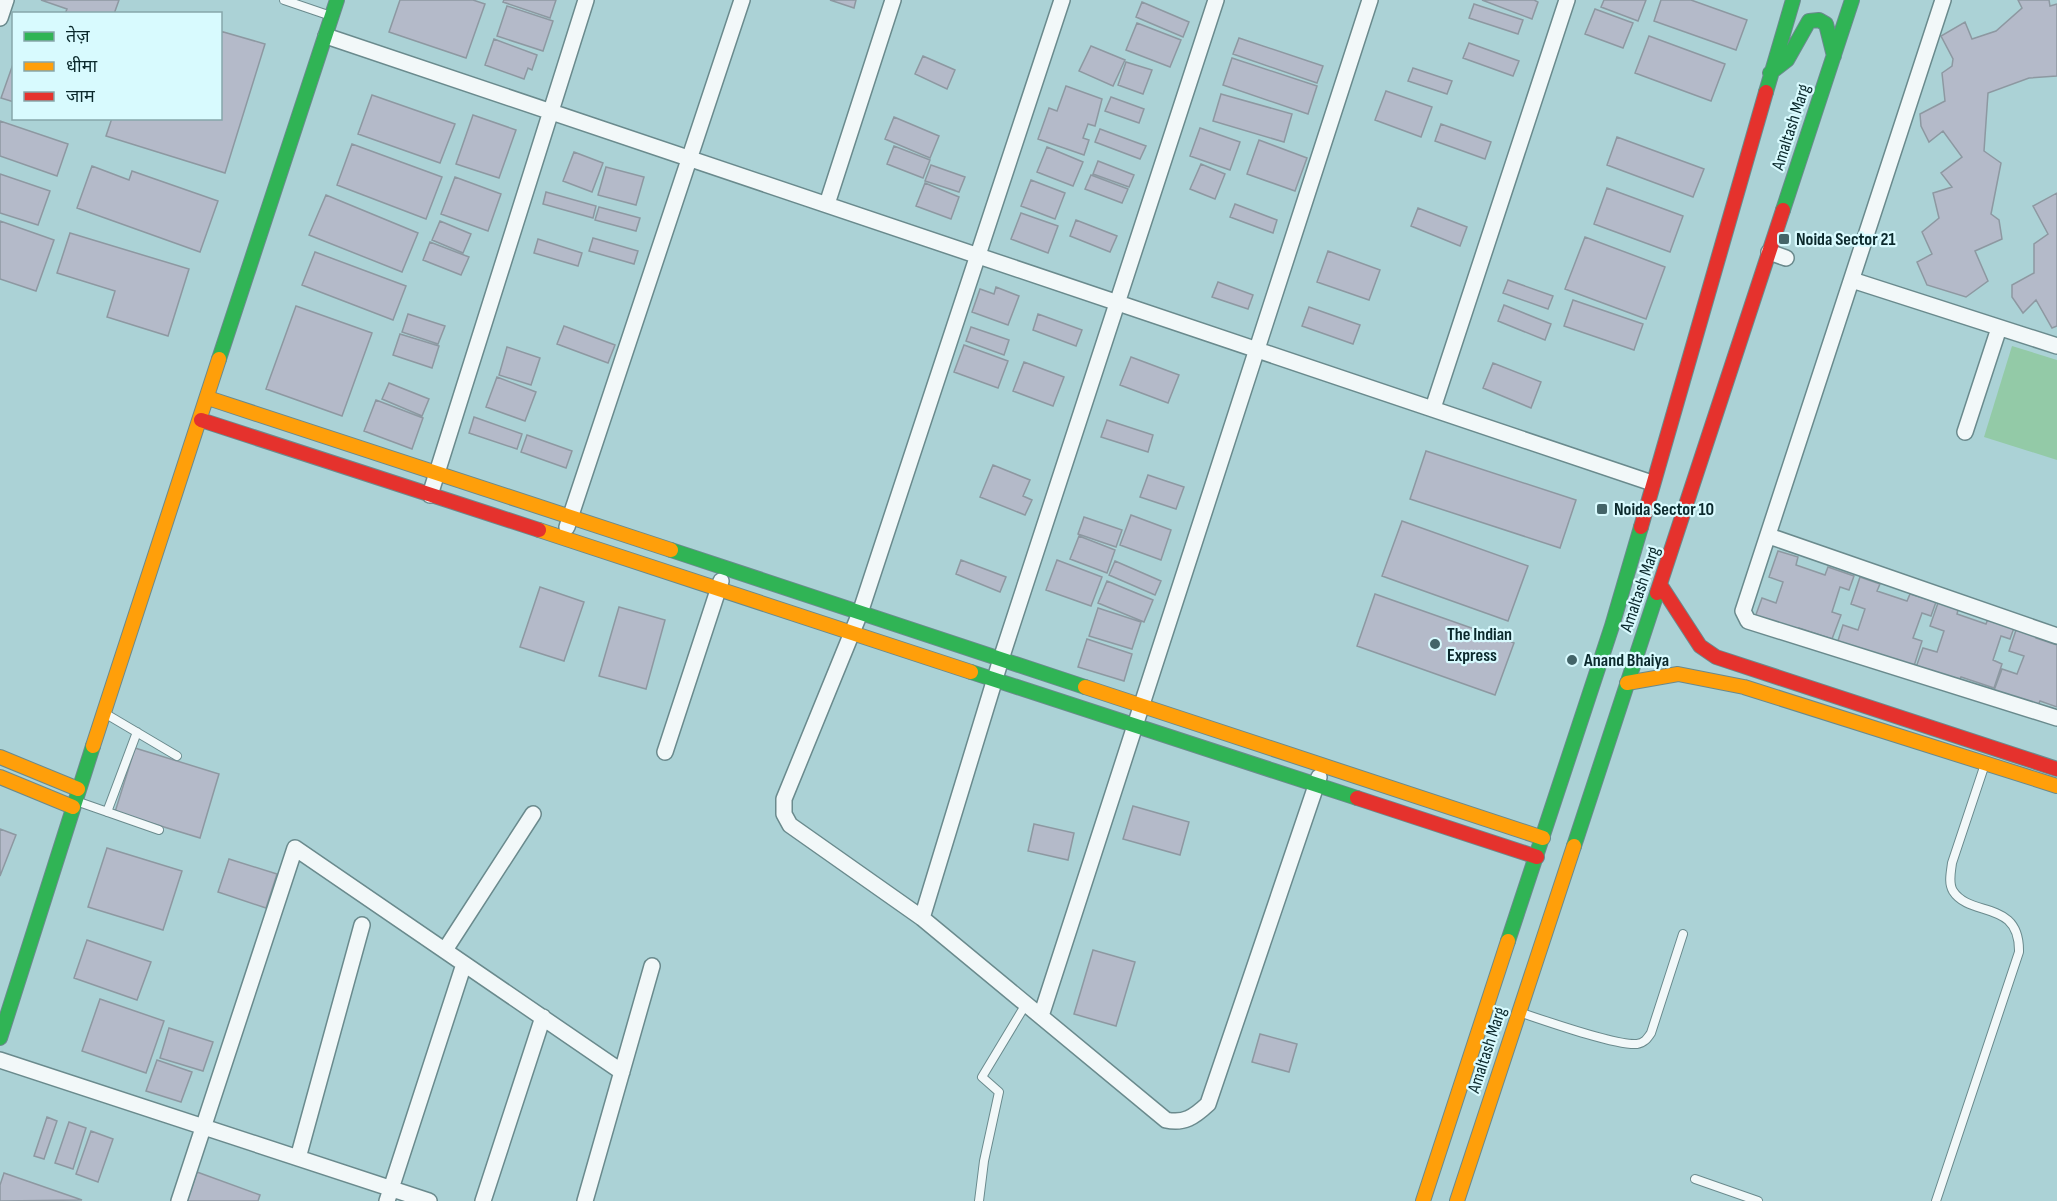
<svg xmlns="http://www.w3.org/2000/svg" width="2057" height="1201" viewBox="0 0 2057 1201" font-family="'Sofia Sans Condensed','Noto Sans Devanagari',sans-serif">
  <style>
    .green { fill: #93caa7 }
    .building { fill: #b4bac9; stroke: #8d98a1; stroke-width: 1.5 }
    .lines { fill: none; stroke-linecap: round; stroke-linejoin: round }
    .lane-casing { stroke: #6a8a8d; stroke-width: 10 }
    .street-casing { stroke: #6a8a8d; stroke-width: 18 }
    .fast-casing { stroke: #6a8a8d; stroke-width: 16 }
    .slow-casing { stroke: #6a8a8d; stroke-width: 16 }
    .jam-casing { stroke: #6a8a8d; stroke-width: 16 }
    .lane { stroke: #f2f8f9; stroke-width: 8 }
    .street { stroke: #f2f8f9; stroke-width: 15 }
    .fast { stroke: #30b455; stroke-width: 14 }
    .slow { stroke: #ff9f0a; stroke-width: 14 }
    .jam { stroke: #e5322d; stroke-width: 14 }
    .poi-dot { fill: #436468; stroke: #d8fafe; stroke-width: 2 }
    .labels { text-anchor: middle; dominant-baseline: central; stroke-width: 4.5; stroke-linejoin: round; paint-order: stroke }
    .street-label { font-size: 18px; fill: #0b292c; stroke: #d8fafe }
    .poi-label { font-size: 18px; font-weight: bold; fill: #0b292c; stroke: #d8fafe; text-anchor: start }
  </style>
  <rect width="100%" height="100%" fill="#abd2d6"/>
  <path class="green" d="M2012 346 2057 360V460L1984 437Z"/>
  <path class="building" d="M41 0H119L114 14H65L67 9Z
    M400 0H473L485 4 466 58 389 32Z
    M504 0H556L550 18 503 2Z
    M830 0H856L854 8Z
    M1482 0H1534L1538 2 1532 19Z
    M1604 0H1646L1638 21 1601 7Z
    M1661 0H1691L1747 20 1736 50 1654 21Z
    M2018 0H2049L2050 6 2057 4V76L2029 78 1988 93 1984 151 2001 163 1991 214 1999 220 2002 239 1975 251 1988 281 1966 297 1927 285 1917 262 1932 254 1922 232 1939 218 1933 193 1952 187 1941 173 1962 157 1943 131 1929 142 1921 126 1920 114 1945 101 1942 73 1952 66 1953 59 1941 36 1965 22 1972 39 1996 31 2022 8Z
    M1142 2 1189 22 1183 37 1136 17Z
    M1474 4 1523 20 1518 34 1469 18Z
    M507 6 553 21 543 51 497 36Z
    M1595 9 1633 23 1623 48 1585 34Z
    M1137 23 1181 40 1170 67 1126 50Z
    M220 31 265 44 225 173 106 136 112 118H220Z
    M1649 36 1725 64 1711 101 1635 73Z
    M1239 38 1323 66 1317 83 1233 54Z
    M494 39 537 55 532 70 528 68 524 79 485 65Z
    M1469 43 1519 61 1513 76 1463 58Z
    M1091 46 1125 60 1113 86 1079 71Z
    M923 56 955 70 947 89 915 74Z
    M1232 58 1317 86 1308 114 1223 85Z
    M1126 62 1152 70 1143 94 1118 85Z
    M13 64 14 65V102L1 98Z
    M1413 68 1452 81 1447 94 1408 81Z
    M1066 86 1102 99 1095 126 1088 124 1083 138 1089 140 1084 155 1038 139 1049 108 1057 111Z
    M1386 91 1432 107 1421 137 1375 120Z
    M1221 94 1292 114 1284 142 1213 121Z
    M372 95 455 124 440 163 358 134Z
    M1111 97 1144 109 1139 123 1105 111Z
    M473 115 516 130 499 178 456 164Z
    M894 117 939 136 930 158 885 139Z
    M0 121 68 144 57 176 0 156Z
    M1441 124 1491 142 1485 159 1435 141Z
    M1200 128 1240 142 1230 170 1190 156Z
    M1100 129 1146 146 1140 159 1095 142Z
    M1617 137 1704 169 1693 197 1607 165Z
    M1259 140 1307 158 1295 191 1247 174Z
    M352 144 442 177 426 219 337 185Z
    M894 146 930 160 923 178 887 164Z
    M1047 147 1083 162 1073 186 1037 172Z
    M574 152 603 163 592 192 563 181Z
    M1098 161 1134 175 1129 187 1093 174Z
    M1201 164 1225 174 1215 199 1190 189Z
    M931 165 965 177 959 192 925 181Z
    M92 166 129 180 132 171 218 201 200 252 77 208Z
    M606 167 644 177 636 205 598 195Z
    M0 174 50 191 38 225 0 213Z
    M1091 175 1128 189 1122 203 1085 189Z
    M455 177 501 194 488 231 441 214Z
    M1031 180 1065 193 1055 219 1021 206Z
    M925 183 959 197 951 219 916 206Z
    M1607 188 1683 216 1670 252 1594 224Z
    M546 192 596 206 593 218 543 204Z
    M2057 193V326L2052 328 2036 300 2023 313 2012 297V285L2034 273V244L2048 234 2033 206Z
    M326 195 418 233 402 272 309 235Z
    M1235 204 1277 220 1273 233 1230 217Z
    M599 207 640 218 636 231 595 220Z
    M1418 208 1467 227 1460 246 1411 226Z
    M1021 213 1058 226 1048 253 1011 239Z
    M1076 220 1117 236 1110 252 1070 236Z
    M0 221 54 240 36 291 0 279Z
    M440 221 471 234 463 253 432 240Z
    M70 233 189 269 168 336 107 317 115 291 57 273Z
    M1585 237 1665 267 1646 319 1565 289Z
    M593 238 638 251 634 264 589 251Z
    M538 239 582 253 578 266 534 253Z
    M430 242 469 257 461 275 423 260Z
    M1328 251 1380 270 1369 300 1317 282Z
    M315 252 406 286 393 320 302 285Z
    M1508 280 1553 296 1548 309 1503 293Z
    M1218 282 1253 295 1248 309 1212 297Z
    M996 287 1019 296 1008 325 972 312 980 289 994 294Z
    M1573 300 1643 324 1634 350 1564 326Z
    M1504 305 1551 324 1545 340 1498 321Z
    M296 306 372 333 342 416 266 389Z
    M1309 307 1360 325 1353 344 1302 326Z
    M408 314 445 326 438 344 402 332Z
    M1038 314 1082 330 1076 346 1033 330Z
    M564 326 615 345 608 363 557 344Z
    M971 327 1009 340 1004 355 966 341Z
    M400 334 439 346 432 368 393 355Z
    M964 345 1008 361 998 388 954 372Z
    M507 347 540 358 531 385 499 375Z
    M1131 357 1179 375 1168 403 1120 385Z
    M1024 362 1064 377 1053 406 1013 391Z
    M1493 363 1541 382 1531 408 1483 388Z
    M497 377 536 392 525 421 486 407Z
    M389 383 429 399 422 416 382 399Z
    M376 400 423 418 412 449 364 431Z
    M474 417 522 434 517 449 469 433Z
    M1107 420 1153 435 1148 452 1101 437Z
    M527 435 572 451 566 468 521 452Z
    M1426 451 1576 500 1560 548 1410 499Z
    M993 465 1030 480 1023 496 1032 500 1025 515 980 497Z
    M1148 475 1184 487 1176 509 1140 497Z
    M1131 515 1171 530 1161 560 1120 545Z
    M1084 517 1122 530 1116 547 1078 534Z
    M1402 521 1528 566 1508 621 1382 576Z
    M1079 536 1115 550 1107 573 1070 559Z
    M1778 551 1798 557 1796 565 1825 575 1828 567 1854 576 1849 590 1840 587 1832 612 1841 615 1832 639 1799 628 1797 635 1754 620 1762 598 1776 603 1783 582 1769 577Z
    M961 560 1006 577 1000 592 956 574Z
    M1057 560 1102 577 1091 606 1046 590Z
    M1115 561 1161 581 1155 595 1109 575Z
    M1860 577 1880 584 1877 591 1907 601 1910 594 1936 602 1931 616 1922 613 1913 638 1922 641 1914 666 1881 655 1879 661 1836 647 1843 625 1858 630 1865 609 1851 604Z
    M1107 581 1153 600 1144 622 1098 603Z
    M540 587 584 602 564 661 520 647Z
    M1375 594 1514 643 1495 695 1357 646Z
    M1939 600 1959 606 1957 614 1986 624 1989 616 2015 625 2010 639 2001 636 1993 660 2002 664 1994 688 1961 677 1958 684 1915 670 1923 648 1937 652 1944 631 1930 626Z
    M619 607 665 620 646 689 599 676Z
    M1098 608 1141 622 1132 649 1089 636Z
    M2018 624 2038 631 2036 638 2057 645V707L2040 701 2037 708 1993 693 2002 669 2017 674 2024 656 2009 651Z
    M1087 639 1132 654 1124 681 1078 667Z
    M135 748 219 774 200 838 115 812Z
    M1133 806 1189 822 1180 855 1123 839Z
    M1034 824 1074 833 1068 860 1028 851Z
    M0 829 16 835 0 876Z
    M107 848 182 871 163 930 88 907Z
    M229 859 277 874 266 908 218 892Z
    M87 940 151 962 137 1000 74 978Z
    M1093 950 1135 962 1116 1026 1074 1014Z
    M100 999 164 1021 146 1073 82 1051Z
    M169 1028 213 1042 203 1071 160 1058Z
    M1260 1034 1297 1044 1289 1072 1252 1062Z
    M157 1060 192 1072 181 1102 146 1091Z
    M47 1117 57 1121 44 1159 34 1156Z
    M69 1122 86 1128 73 1169 55 1163Z
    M91 1131 113 1139 98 1182 76 1174Z
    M197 1172 260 1195 258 1201H187Z
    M4 1173 82 1200 0 1201V1185Z"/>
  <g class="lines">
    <g class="lane-casing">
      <path id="lane" d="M284 0 331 16
        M106 714 177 756
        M76 801 159 830
        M107 812 137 732
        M1519 1012C1543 1020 1616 1046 1637 1044 1644 1043 1647 1039 1651 1033L1683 934
        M1695 1179 1758 1201
        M979 1201 984 1161 999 1092 982 1077 1026 1004
        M1936 1201 2019 952C2020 899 1970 918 1953 891 1948 883 1951 872 1952 863L1985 764"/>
    </g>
    <g class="street-casing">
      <path id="street" d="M1062 0 860 613 784 799V814L790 825 922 918 1166 1120C1184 1124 1194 1117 1208 1104L1319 777
        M1943 0 1743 611 1748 621 2057 718
        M0 18 6 0
        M326 36 1652 483
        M827 204 893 0
        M1769 252 1786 258
        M1852 280 2057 346
        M1433 408 1567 0
        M1965 432 1999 328
        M430 495 586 0
        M567 527 742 0
        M1769 536 2057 636
        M665 752 721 581
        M922 918 1001 659 1216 0
        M445 950 533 814
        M1041 1016 1370 0
        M0 1060 429 1201
        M298 1158 362 925
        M179 1201 295 848 622 1072
        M387 1201 464 964
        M483 1201 543 1017
        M585 1201 652 966"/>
    </g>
    <g class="fast-casing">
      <path id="fast" d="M1770 73 1787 60 1809 21 1819 20 1826 24 1834 56
        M1766 92 1793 0
        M1783 210 1852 0
        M219 359 337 0
        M671 550 1085 687
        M971 672 1357 798
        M1574 846 1657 593
        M1508 941 1612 626 1641 527
        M0 1038 93 746"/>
    </g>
    <g class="slow-casing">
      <path id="slow" d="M208 398 671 550
        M539 530 971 672
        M1627 683 1678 674 1744 687 2057 786
        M1085 687 1543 838
        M93 746 219 359
        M0 757 78 789
        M0 777 73 807
        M1423 1201 1508 941
        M1457 1201 1574 846"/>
    </g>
    <g class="jam-casing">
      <path id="jam" d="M201 420 539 530
        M1641 527 1766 92
        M1661 586 1700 646 1716 657 2057 769
        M1657 593 1783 210
        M1357 798 1537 857"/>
    </g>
    <use href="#lane" class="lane"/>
    <use href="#street" class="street"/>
    <use href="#fast" class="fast"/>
    <use href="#slow" class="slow"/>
    <use href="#jam" class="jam"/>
  </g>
  <g class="poi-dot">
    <rect x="1778" y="233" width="12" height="12" rx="3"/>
    <rect x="1596" y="503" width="12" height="12" rx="3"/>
    <circle cx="1435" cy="644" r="6"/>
    <circle cx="1572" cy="660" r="6"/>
  </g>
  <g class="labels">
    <g class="street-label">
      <text transform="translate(1791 127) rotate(-72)">Amaltash Marg</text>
      <text transform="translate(1640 589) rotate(-71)">Amaltash Marg</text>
      <text transform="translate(1487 1050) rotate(-72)">Amaltash Marg</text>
    </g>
    <g class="poi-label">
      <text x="1796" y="239">Noida Sector 21</text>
      <text x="1614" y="509">Noida Sector 10</text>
      <text x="1447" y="634">The Indian<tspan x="1447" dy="21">Express</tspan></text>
      <text x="1584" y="660">Anand Bhaiya</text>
    </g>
  </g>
  <rect x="12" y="12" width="210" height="108" fill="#d8fafe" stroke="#86a6aa" stroke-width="1.5"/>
  <rect x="24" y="32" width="30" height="9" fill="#30b455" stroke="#86a6aa" stroke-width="1.5"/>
  <text x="66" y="42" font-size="18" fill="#0b292c">तेज़</text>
  <rect x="24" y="62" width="30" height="9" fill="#ff9f0a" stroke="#86a6aa" stroke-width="1.5"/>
  <text x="66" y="72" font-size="18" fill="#0b292c">धीमा</text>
  <rect x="24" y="92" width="30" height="9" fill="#e5322d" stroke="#86a6aa" stroke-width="1.5"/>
  <text x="66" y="102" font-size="18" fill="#0b292c">जाम</text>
</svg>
